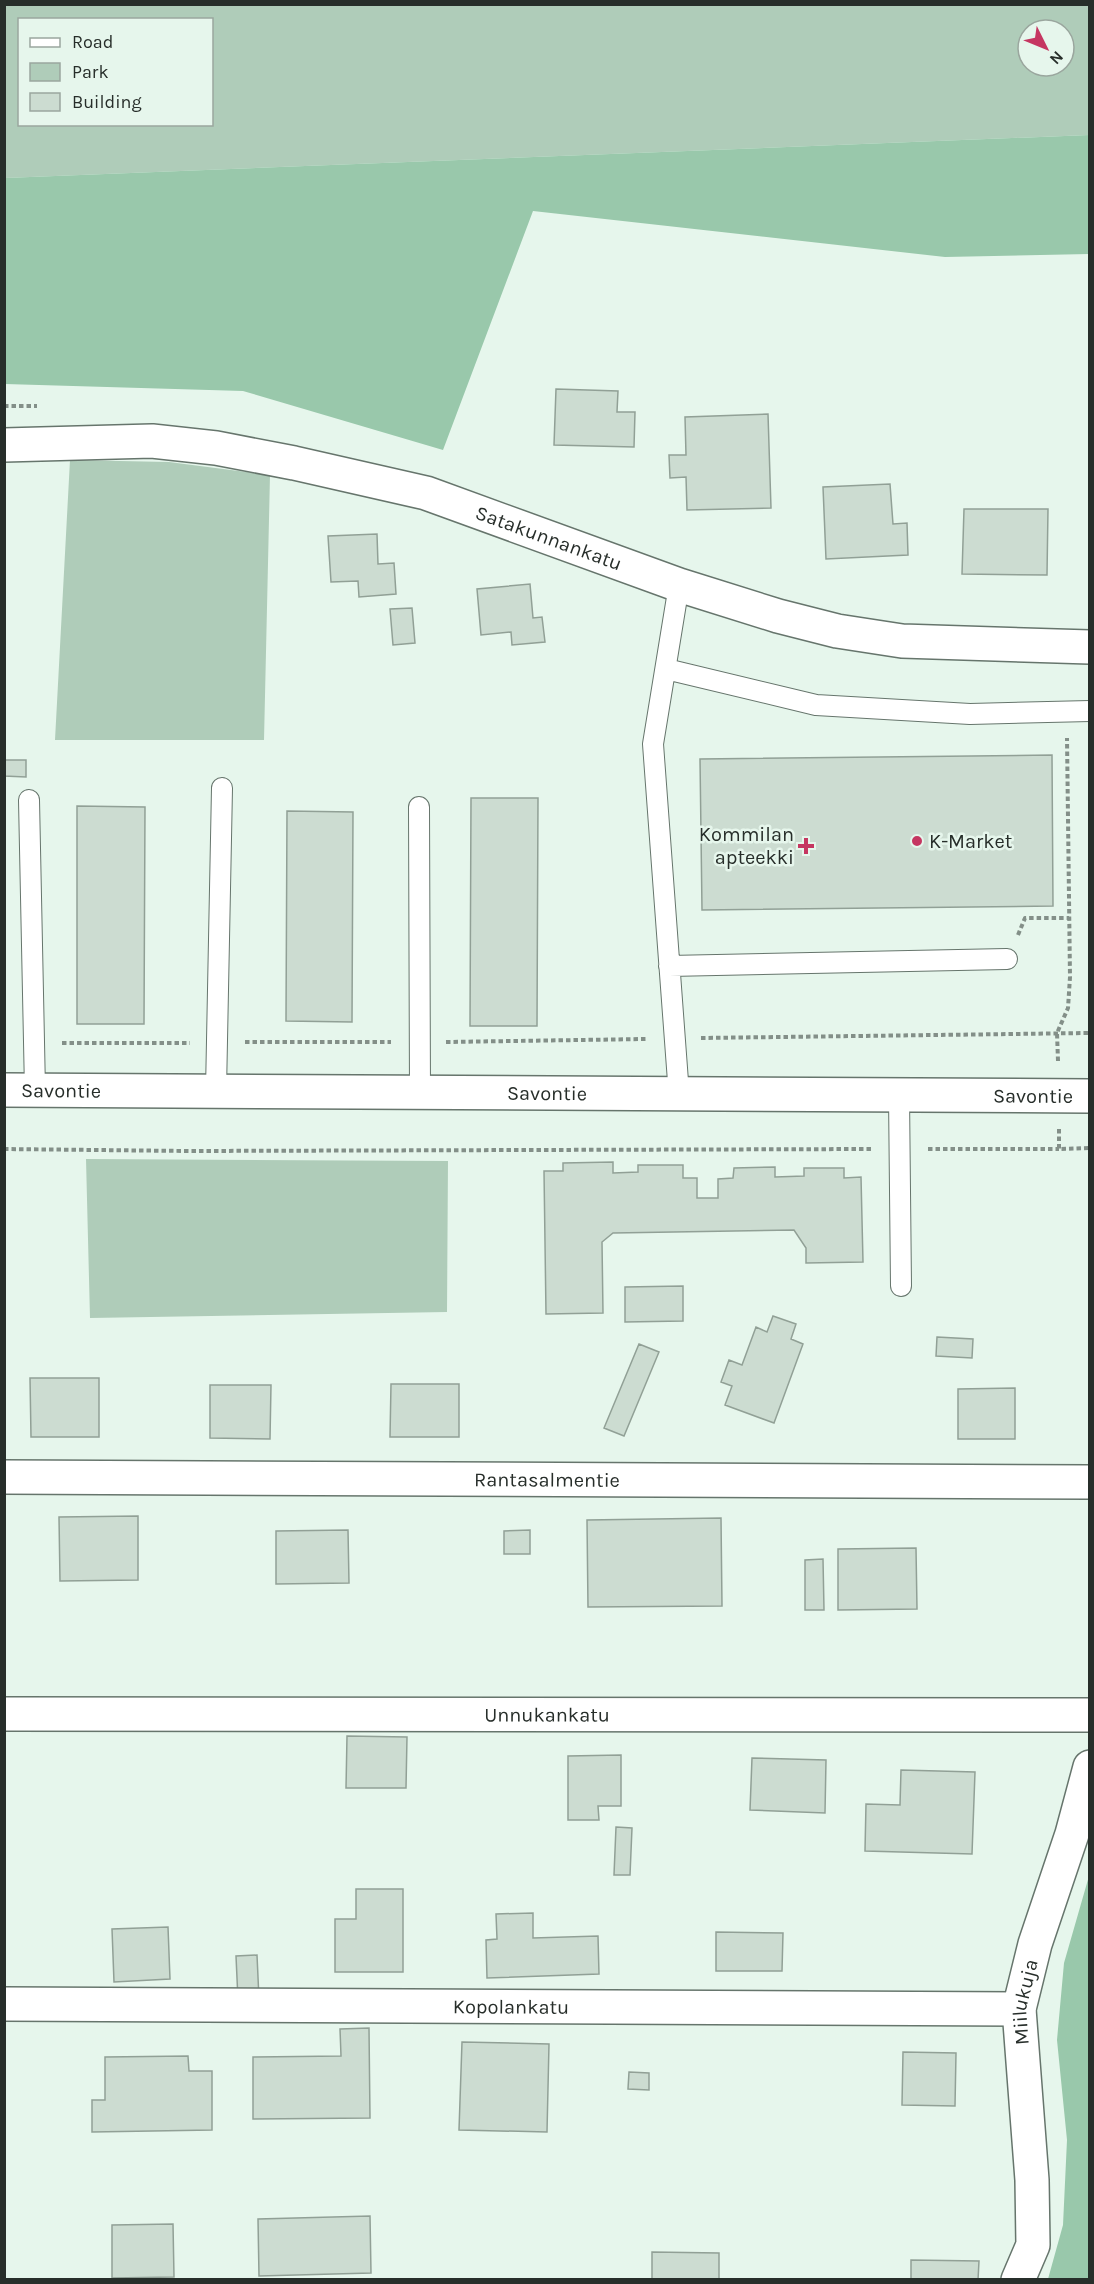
<svg xmlns="http://www.w3.org/2000/svg" width="1094" height="2284" viewBox="0 0 1094 2284" font-family="Karla,sans-serif">
  <style>
    .green { fill: #afccb9; fill-rule: evenodd }
    .forest { fill: #99c8ab }
    .building { fill: #ccdcd1; stroke: #91a096; stroke-width: 1.5 }
    .lines { fill: none; stroke-linecap: round; stroke-linejoin: round }
    .lane-casing { stroke: #66756c; stroke-width: 22 }
    .street-casing { stroke: #66756c; stroke-width: 36 }
    .secondary-casing { stroke: #66756c; stroke-width: 36 }
    .path { stroke: #838f88; stroke-width: 4; stroke-dasharray: 4.5 3; stroke-linecap: butt }
    .lane { stroke: #fff; stroke-width: 20 }
    .street { stroke: #fff; stroke-width: 33 }
    .secondary { stroke: #fff; stroke-width: 33 }
    .poi-dot { fill: #c53661; stroke: #e6f6ec; stroke-width: 2 }
    .labels { text-anchor: middle; dominant-baseline: central; stroke-width: 5; stroke-linejoin: round; paint-order: stroke }
    .street-label { font-size: 20px; fill: #272e2a; stroke: #e6f6ec }
    .poi-label { font-size: 20px; fill: #272e2a; stroke: #e6f6ec; text-anchor: end }
  </style>
  <rect width="100%" height="100%" fill="#e6f6ec"/>
  <path class="green" d="M4 5H1089V135L5 178ZM20 20H212V124H20ZM1028 30H1064V66H1028Z
    M70 460 169 462 270 475 264 740H55Z
    M86 1159 448 1161 447 1312 90 1318Z"/>
  <path class="forest" d="M1089 135V254L945 257 533 211 443 450 243 391 5 384V178Z
    M1089 1876V2279H1048L1063 2225 1067 2140 1057 2040 1064 1963Z"/>
  <path class="building" d="M556 389 618 391 617 412H635L634 447 554 445Z
    M768 414 771 508 687 510 686 477 670 478 669 455H686L685 417Z
    M890 484 893 524 907 523 908 555 826 559 823 487Z
    M964 509H1048L1047 575 962 574Z
    M377 534 378 564 394 563 396 594 359 597 358 581 331 582 328 536Z
    M530 584 533 618 542 617 545 642 512 645 511 632 481 635 477 589Z
    M412 608 415 643 393 645 390 609Z
    M1052 755 1053 906 702 910 700 759Z
    M4 760H26V777L4 776Z
    M471 798H538L537 1026H470Z
    M77 806 145 807 144 1024H77Z
    M287 811 353 812 352 1022 286 1021Z
    M613 1162V1173L638 1172V1165H683V1178H697V1198H718V1179L733 1178 734 1168 775 1167V1177L804 1176V1168H844V1178L861 1177 863 1262 806 1263V1248L794 1230 613 1233 602 1242 603 1313 546 1314 544 1171H563V1163Z
    M683 1286V1321L625 1322V1287Z
    M773 1316 796 1324 791 1339 803 1344 774 1423 725 1405 732 1386 721 1382 729 1360 742 1365 756 1327 767 1332Z
    M937 1337 973 1339 972 1358 936 1356Z
    M639 1344 659 1352 624 1436 604 1428Z
    M30 1378H99V1437H31Z
    M391 1384H459V1437H390Z
    M210 1385H271L270 1439 210 1438Z
    M1015 1388V1439H958V1389Z
    M138 1516V1580L60 1581 59 1517Z
    M721 1518 722 1606 588 1607 587 1520Z
    M348 1530 349 1583 276 1584V1531Z
    M530 1530V1554H504V1531Z
    M916 1548 917 1609 838 1610V1549Z
    M823 1559 824 1610H805V1560Z
    M347 1736 407 1737 406 1788H346Z
    M621 1755V1806H598L599 1820H568V1756Z
    M752 1758 826 1760 825 1813 750 1810Z
    M901 1770 975 1772 972 1854 865 1851 866 1804 900 1805Z
    M616 1827 632 1828 630 1875H614Z
    M356 1889H403V1972H335V1919H356Z
    M533 1913V1938L598 1936 599 1974 487 1978 486 1940 497 1939 496 1914Z
    M168 1927 170 1979 114 1982 112 1929Z
    M716 1932 783 1933 782 1971H716Z
    M257 1955 259 1999 238 2000 236 1956Z
    M369 2028 370 2118 253 2119V2057L341 2056 340 2029Z
    M462 2042 549 2044 547 2132 459 2130Z
    M903 2052 956 2053 955 2106 902 2105Z
    M188 2056 189 2071H212V2130L92 2132V2100H105V2057Z
    M629 2072 649 2073V2090L628 2089Z
    M370 2216 371 2273 259 2276 258 2219Z
    M173 2224 174 2277 112 2278V2225Z
    M652 2252 719 2253V2280H652Z
    M911 2260 979 2261 978 2280H911Z"/>
  <g class="lines">
    <g class="lane-casing">
      <path id="lane" d="M666 669 816 705 970 714 1090 711
        M29 800 35 1090
        M419 807 420 1093
        M669 966 1007 959
        M216 1091 222 788
        M679 1095 653 744 679 585
        M899 1095 901 1286"/>
    </g>
    <g class="street-casing">
      <g id="street">
        <path id="s1" d="M4 445 152 441 216 448 294 463 426 493 679 585 778 616 837 631 902 641 1090 647"/>
        <path id="s2" d="M4 1477 1090 1482"/>
        <path id="s3" d="M4 1714 1090 1715"/>
        <path id="s4" d="M4 2004 1019 2009"/>
        <path id="s5" d="M1018 2280 1033 2245 1032 2180 1019 2009 1035 1944 1072 1834 1090 1767"/>
      </g>
    </g>
    <g class="secondary-casing">
      <g id="secondary">
        <path id="s6" d="M4 1090 1090 1096"/>
      </g>
    </g>
    <path class="path" d="M4 406H37
      M1018 935 1025 918H1069
      M701 1038 1090 1033
      M245 1042H391
      M446 1042 646 1039
      M62 1043H190
      M1058 1061 1057 1033 1068 1008 1070 977 1067 738
      M1059 1129V1149L1090 1148
      M4 1149 188 1151 873 1149
      M928 1149H1059"/>
    <use href="#lane" class="lane"/>
    <use href="#street" class="street"/>
    <use href="#secondary" class="secondary"/>
  </g>
  <g class="poi-dot">
    <circle cx="917" cy="841" r="6"/>
    <path d="M803 837h6v6h6v6h-6v6h-6v-6h-6v-6h6z"/>
  </g>
  <g class="labels">
    <g class="street-label">
      <text stroke="none"><textPath href="#s1" startOffset="558">Satakunnankatu</textPath></text>
      <text stroke="none"><textPath href="#s6" startOffset="57">Savontie</textPath></text>
      <text stroke="none"><textPath href="#s6" startOffset="543">Savontie</textPath></text>
      <text stroke="none"><textPath href="#s6" startOffset="1029">Savontie</textPath></text>
      <text stroke="none"><textPath href="#s2" startOffset="543">Rantasalmentie</textPath></text>
      <text stroke="none"><textPath href="#s3" startOffset="543">Unnukankatu</textPath></text>
      <text stroke="none"><textPath href="#s5" startOffset="282">Miilukuja</textPath></text>
      <text stroke="none"><textPath href="#s4" startOffset="507">Kopolankatu</textPath></text>
    </g>
    <g class="poi-label">
      <text x="794" y="834">Kommilan<tspan x="794" dy="23">apteekki</tspan></text>
      <text x="929" y="841" text-anchor="start">K-Market</text>
    </g>
  </g>
  <rect width="1094" height="2284" fill="none" stroke="#272e2a" stroke-width="12"/>
  <rect x="18" y="18" width="195" height="108" fill="#e6f6ec" stroke="#9aa69e" stroke-width="1.5"/>
  <rect x="30" y="38" width="30" height="9" fill="#ffffff" stroke="#9aa69e" stroke-width="1.5"/>
  <text x="72" y="48" font-size="18" fill="#272e2a">Road</text>
  <rect x="30" y="63" width="30" height="18" fill="#afccb9" stroke="#9aa69e" stroke-width="1.5"/>
  <text x="72" y="78" font-size="18" fill="#272e2a">Park</text>
  <rect x="30" y="93" width="30" height="18" fill="#ccdcd1" stroke="#9aa69e" stroke-width="1.5"/>
  <text x="72" y="108" font-size="18" fill="#272e2a">Building</text>
  <g transform="translate(1046 48) rotate(133)"><circle r="28" fill="#e6f6ec" stroke="#9aa69e" stroke-width="1.5"/>
  <path d="M0-4.5L10 22L0 15L-10 22Z" fill="#c53661"/>
  <text y="-9" font-size="16" font-weight="bold" text-anchor="middle" fill="#272e2a">N</text>
  </g>
</svg>
